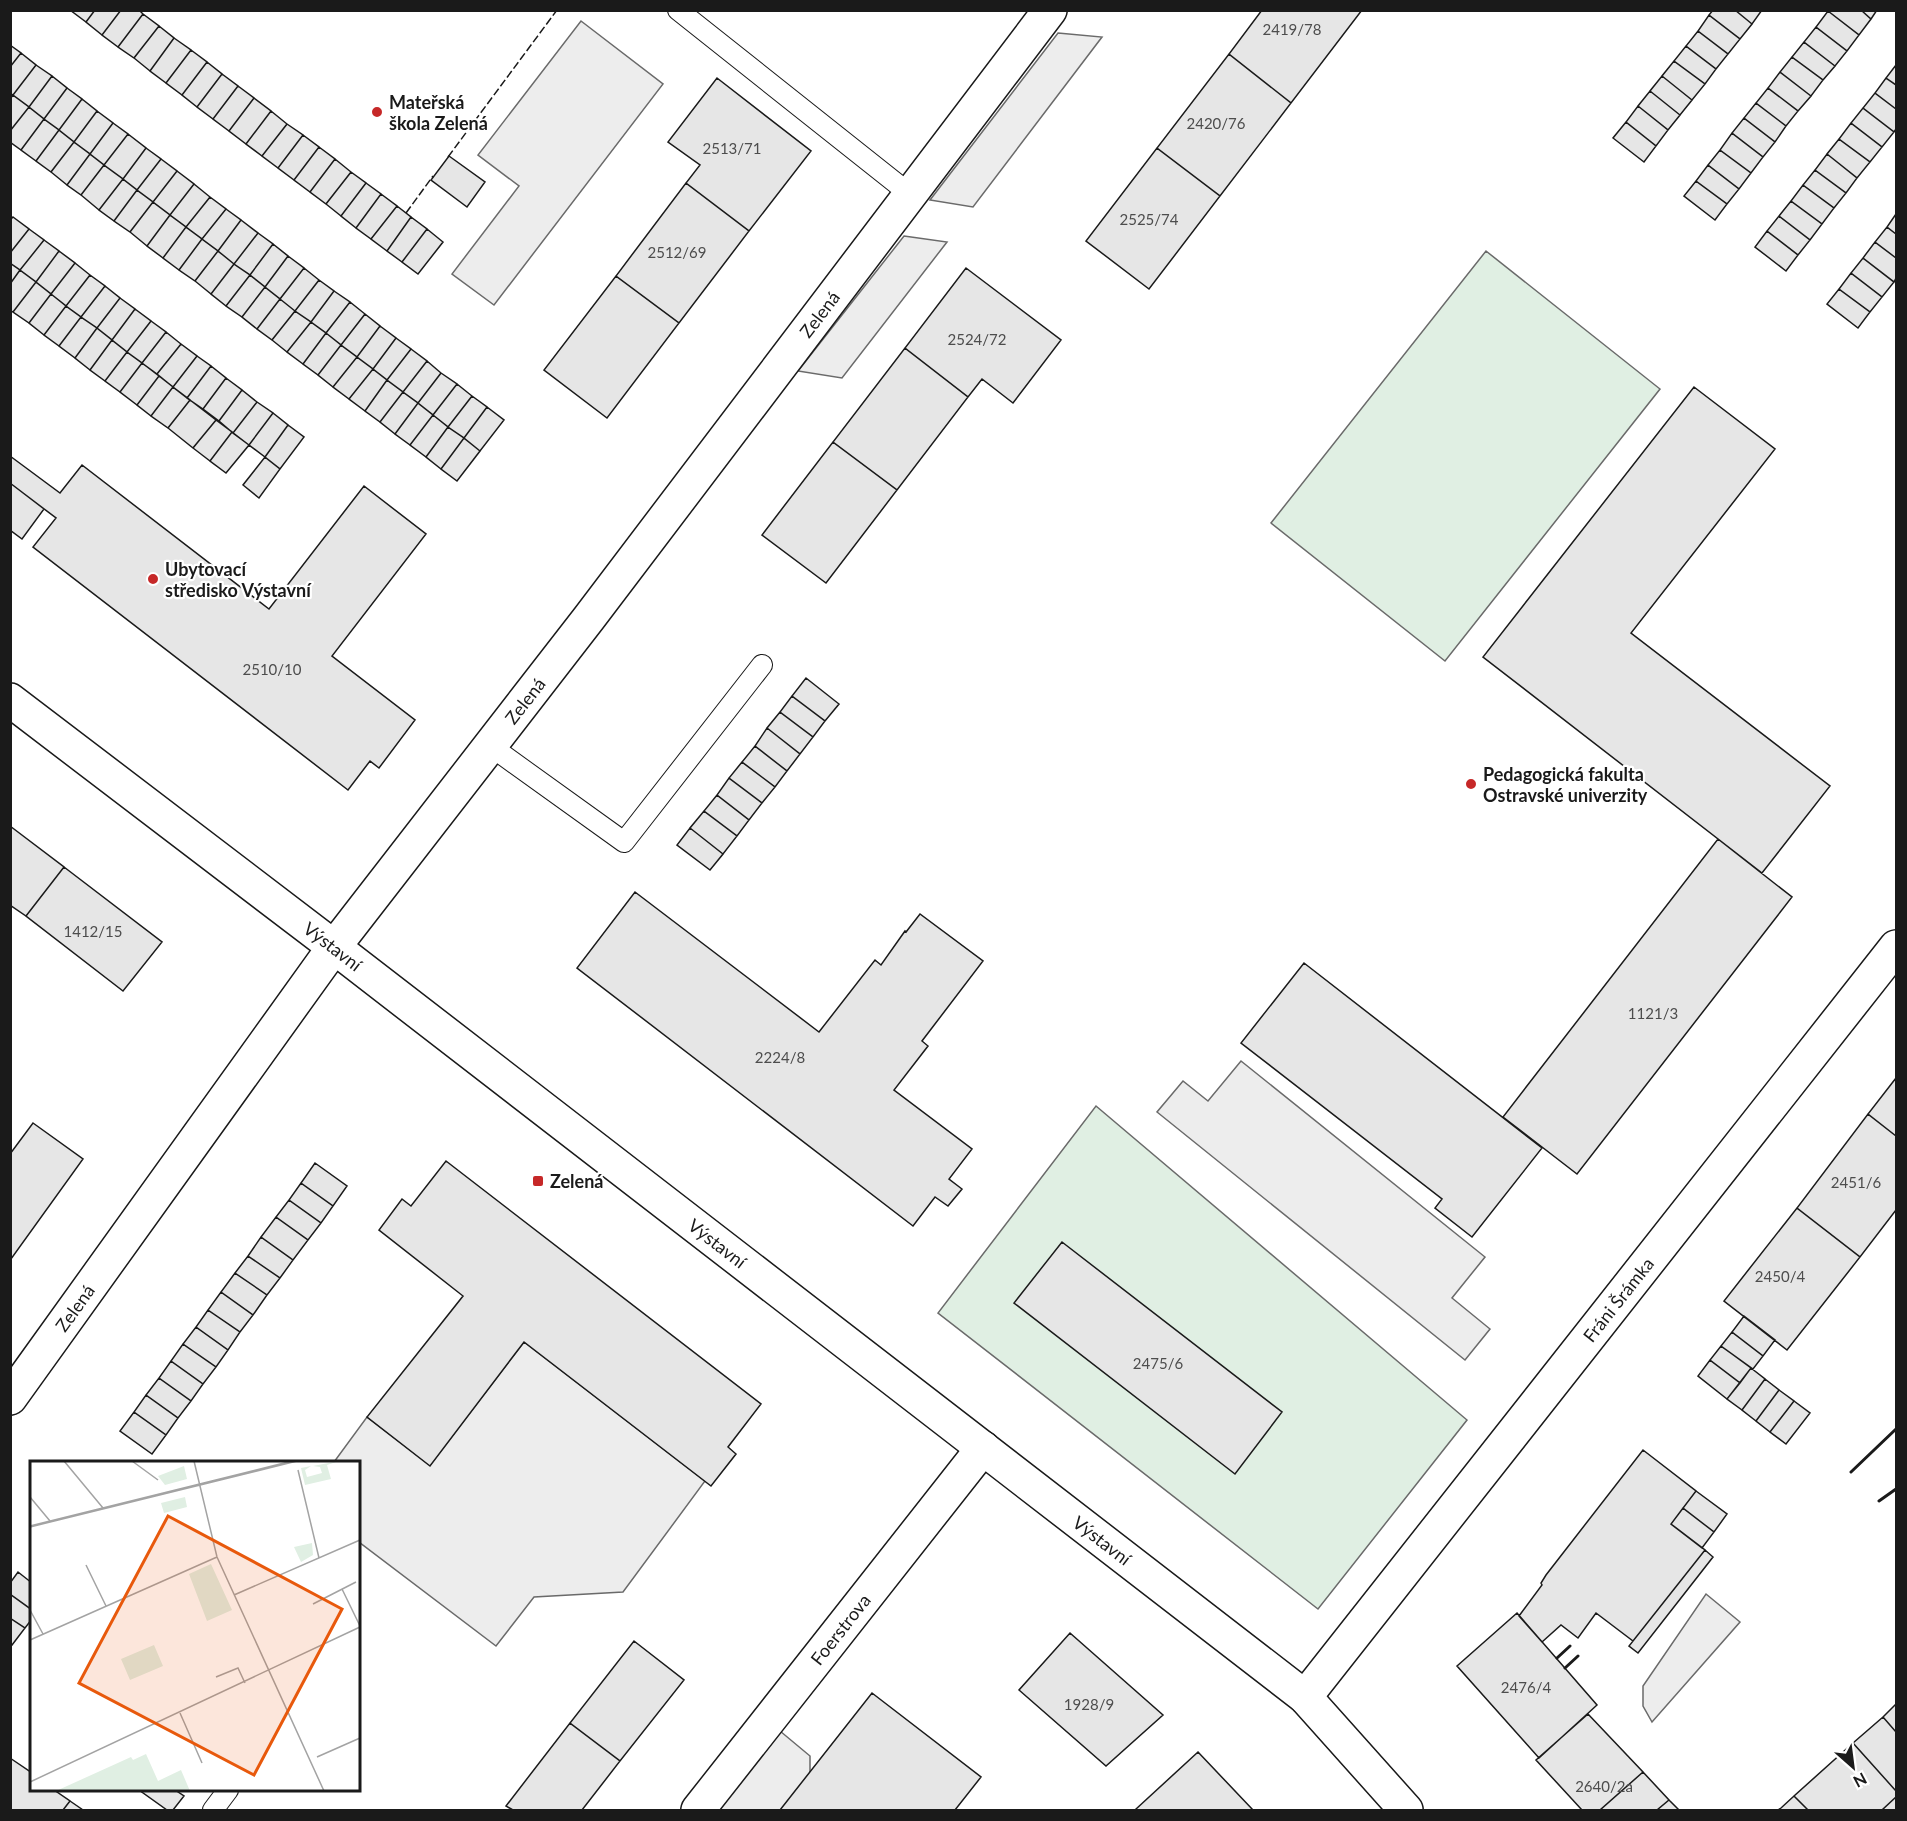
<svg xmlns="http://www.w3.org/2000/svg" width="1907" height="1821" viewBox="0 0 1907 1821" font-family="Lato,sans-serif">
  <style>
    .green { fill: #e0efe3; stroke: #6a6a6a; stroke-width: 1.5 }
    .parking { fill: #ededed; stroke: #6a6a6a; stroke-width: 1.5 }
    .building { fill: #e6e6e6; stroke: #1a1a1a; stroke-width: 1.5 }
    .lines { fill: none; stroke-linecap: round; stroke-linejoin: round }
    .service-casing { stroke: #1a1a1a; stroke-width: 22 }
    .minor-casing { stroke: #1a1a1a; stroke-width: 36 }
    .service { stroke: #fff; stroke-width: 20 }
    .minor { stroke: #fff; stroke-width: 33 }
    .fence { stroke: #1a1a1a; stroke-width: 1.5; stroke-dasharray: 8 3; stroke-linecap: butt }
    .wall { stroke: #1a1a1a; stroke-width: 3 }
    .poi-dot { fill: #c62828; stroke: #fff; stroke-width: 2 }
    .labels { text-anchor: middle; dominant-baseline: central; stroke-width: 4.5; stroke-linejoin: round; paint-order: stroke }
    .number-label { font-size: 15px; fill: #4d4d4d }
    .poi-label { font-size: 18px; font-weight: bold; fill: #1a1a1a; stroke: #fff; text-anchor: start }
    .street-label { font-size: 18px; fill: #1a1a1a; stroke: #fff }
    .inset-road { fill: none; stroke: #a3a3a3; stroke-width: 1.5 }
    .view { fill: #e8590c; fill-opacity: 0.15; stroke: #e8590c; stroke-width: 3 }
    .inset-edge { fill: none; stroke: #1a1a1a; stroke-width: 3 }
  </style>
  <rect width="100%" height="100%" fill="#fff"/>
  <path class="green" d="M1486 251 1660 389 1445 661 1271 523Z
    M1096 1106 1467 1420 1318 1609 938 1313Z"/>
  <path class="parking" d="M581 21 663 84 494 305 452 274 519 186 478 155Z
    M1058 33 1102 37 973 207 930 200Z
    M904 236 947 242 842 378 798 371Z
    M1241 1061 1485 1257 1452 1298 1490 1329 1465 1360 1157 1112 1183 1081 1208 1101Z
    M524 1342 705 1481 623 1592 534 1597 496 1646 359 1542 358 1462H334L367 1417 430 1465Z
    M1706 1594 1740 1622 1652 1722 1643 1706V1686Z
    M768 1721 810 1756V1775L782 1810H698Z"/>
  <path class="building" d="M70 10H95L86 22Z
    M95 10H121L102 35 86 22Z
    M121 10H139L143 14 118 47 102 35Z
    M1262 10H1362L1291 103 1229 54Z
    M1713 10H1735L1752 24 1740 39 1709 15Z
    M1735 10H1762L1752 24Z
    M1861 10H1877L1871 19Z
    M1861 10 1871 19 1859 35 1828 11Z
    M1828 11 1859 35 1847 51 1816 27Z
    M143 14 159 26 134 58 118 47Z
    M1709 15 1740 39 1728 54 1698 31Z
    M159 26 174 38 150 71 134 58Z
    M1816 27 1847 51 1835 66 1804 42Z
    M1698 31 1728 54 1716 69 1686 46Z
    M174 38 191 50 166 83 150 71Z
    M1804 42 1835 66 1823 80 1792 57Z
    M10 45 21 53 10 67Z
    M1686 46 1716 69 1705 84 1674 61Z
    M191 50 207 62 182 95 166 83Z
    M21 53 36 65 13 95 10 93V67Z
    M1229 54 1291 103 1220 196 1157 148Z
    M1792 57 1823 80 1811 96 1780 72Z
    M1674 61 1705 84 1692 100 1662 76Z
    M207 62 222 74 197 107 182 95Z
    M36 65 52 76 29 107 13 95Z
    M1896 65V85L1886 78Z
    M1780 72 1811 96 1798 111 1768 88Z
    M222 74 238 86 213 119 197 107Z
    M52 76 67 88 44 119 29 107Z
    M1662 76 1692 100 1680 115 1650 91Z
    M717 78 811 151 749 231 686 183 700 165 668 142Z
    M1886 78 1896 85V109L1875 93Z
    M238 86 254 98 229 131 213 119Z
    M67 88 82 99 59 130 44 119Z
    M1768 88 1798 111 1786 126 1756 103Z
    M1650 91 1680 115 1668 130 1638 106Z
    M1875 93 1896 109V129L1894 132 1863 108Z
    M13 95 29 107 10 131V99Z
    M254 98 271 111 246 144 229 131Z
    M82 99 97 111 74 142 59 130Z
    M1756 103 1786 126 1775 142 1744 118Z
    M1638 106 1668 130 1656 146 1626 122Z
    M29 107 44 119 21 150 10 142V131Z
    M1863 108 1894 132 1882 147 1851 123Z
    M97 111 113 123 90 154 74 142Z
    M271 111 287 124 262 156 246 144Z
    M1744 118 1775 142 1763 157 1732 133Z
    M44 119 59 130 36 161 21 150Z
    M1626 122 1656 146 1644 162 1613 138Z
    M113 123 128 134 104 165 90 154Z
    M1851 123 1882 147 1870 162 1839 139Z
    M287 124 303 135 278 168 262 156Z
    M59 130 74 142 51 172 36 161Z
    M1732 133 1763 157 1751 173 1720 150Z
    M128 134 146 148 123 179 104 165Z
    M303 135 319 147 294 180 278 168Z
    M1839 139 1870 162 1857 178 1827 154Z
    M74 142 90 154 67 185 51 172Z
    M319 147 335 159 310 192 294 180Z
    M146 148 161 159 137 190 123 179Z
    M1157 148 1220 196 1149 289 1086 241Z
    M1720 150 1751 173 1739 189 1708 165Z
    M90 154 104 165 81 195 67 185Z
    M1827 154 1857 178 1846 193 1815 170Z
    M449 156 485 182 467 207 431 180Z
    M161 159 177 171 153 202 137 190Z
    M335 159 351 172 326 204 310 192Z
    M104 165 123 179 99 210 81 195Z
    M1708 165 1739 189 1727 204 1696 181Z
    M1815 170 1846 193 1834 208 1803 185Z
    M177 171 194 184 170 215 153 202Z
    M351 172 366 183 341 216 326 204Z
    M123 179 137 190 114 221 99 210Z
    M1696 181 1727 204 1715 220 1684 196Z
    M366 183 381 194 356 228 341 216Z
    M686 183 749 231 679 323 616 276Z
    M194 184 210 197 186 227 170 215Z
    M1803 185 1834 208 1822 224 1791 201Z
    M137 190 153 202 130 232 114 221Z
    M381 194 397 206 371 239 356 228Z
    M210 197 226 209 202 239 186 227Z
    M1791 201 1822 224 1810 240 1779 216Z
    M153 202 170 215 147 246 130 232Z
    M397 206 411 217 387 251 371 239Z
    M226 209 241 220 218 251 202 239Z
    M1896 214V234L1887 227Z
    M170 215 186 227 163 258 147 246Z
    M1779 216 1810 240 1798 255 1767 231Z
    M13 217 29 229 10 253V220Z
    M411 217 427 229 402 262 387 251Z
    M241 220 258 233 234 264 218 251Z
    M186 227 202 239 179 270 163 258Z
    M1887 227 1896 234V258L1875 242Z
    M29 229 44 240 20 270 10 263V253Z
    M427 229 443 242 418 274 402 262Z
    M1767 231 1798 255 1786 271 1755 247Z
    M258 233 273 244 250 275 234 264Z
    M202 239 218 251 195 281 179 270Z
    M44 240 59 251 36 282 20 270Z
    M1875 242 1896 258V278L1894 282 1863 258Z
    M273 244 288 256 265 287 250 275Z
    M59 251 75 263 51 294 36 282Z
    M218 251 234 264 211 294 195 281Z
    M288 256 304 268 280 299 265 287Z
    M1863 258 1894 282 1882 297 1851 273Z
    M10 263 20 270 10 284Z
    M75 263 90 275 66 306 51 294Z
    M234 264 250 275 226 306 211 294Z
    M304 268 319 280 295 311 280 299Z
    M966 268 1061 340 1013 403 982 379 968 397 905 348Z
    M20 270 36 282 13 312 10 310V284Z
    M1851 273 1882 297 1870 312 1839 289Z
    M90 275 105 286 81 317 66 306Z
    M250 275 265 287 242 317 226 306Z
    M616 276 679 323 607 418 544 370Z
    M319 280 334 291 311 322 295 311Z
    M36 282 51 294 29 323 13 312Z
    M105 286 120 298 97 328 81 317Z
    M265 287 280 299 257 329 242 317Z
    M1839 289 1870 312 1858 328 1827 304Z
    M334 291 350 302 326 333 311 322Z
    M51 294 66 306 44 335 29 323Z
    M120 298 135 309 112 340 97 328Z
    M280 299 295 311 272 340 257 329Z
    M350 302 365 314 341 345 326 333Z
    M66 306 81 317 59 346 44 335Z
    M135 309 151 321 127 352 112 340Z
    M295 311 311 322 287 352 272 340Z
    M365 314 380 326 357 357 341 345Z
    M81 317 97 328 75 358 59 346Z
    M151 321 166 332 142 363 127 352Z
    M311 322 326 333 303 364 287 352Z
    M380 326 396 338 373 369 357 357Z
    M97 328 112 340 90 370 75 358Z
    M166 332 181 344 157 374 142 363Z
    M326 333 341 345 318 375 303 364Z
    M396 338 411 349 387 380 373 369Z
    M112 340 127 352 105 381 90 370Z
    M181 344 197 356 173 387 157 374Z
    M341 345 357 357 333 387 318 375Z
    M905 348 968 397 897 490 833 442Z
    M411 349 427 361 403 392 387 380Z
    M127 352 142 363 120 392 105 381Z
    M197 356 211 366 187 398 173 387Z
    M357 357 373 369 349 399 333 387Z
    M427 361 441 373 418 403 403 392Z
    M142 363 159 376 137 405 120 392Z
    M211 366 226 378 203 409 187 398Z
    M373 369 387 380 365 411 349 399Z
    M441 373 457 384 433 415 418 403Z
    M159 376 173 387 151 416 137 405Z
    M226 378 242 390 219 421 203 409Z
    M387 380 403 392 380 422 365 411Z
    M457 384 472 396 448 427 433 415Z
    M173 387 190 400 168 428 151 416Z
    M1694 387 1775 449 1631 633 1830 786 1762 873 1483 657Z
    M242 390 257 402 233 433 219 421Z
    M403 392 418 403 395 434 380 422Z
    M472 396 487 407 464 438 448 427Z
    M190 400 216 420 193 448 168 428Z
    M257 402 273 413 249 445 233 433Z
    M418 403 433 415 410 445 395 434Z
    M487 407 504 420 480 451 464 438Z
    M273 413 288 425 265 457 249 445Z
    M433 415 448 427 426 457 410 445Z
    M216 420 232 432 210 461 193 448Z
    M288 425 304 437 280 469 265 457Z
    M448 427 464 438 441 469 426 457Z
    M232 432 249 445 226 473 210 461Z
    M464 438 480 451 457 481 441 469Z
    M833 442 897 490 826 583 762 535Z
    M10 456 60 493 82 465 269 609 364 486 426 534 332 656 415 720 379 768 370 761 348 790 33 547 56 518 10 483Z
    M265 457 280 469 259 498 243 485Z
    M10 483 44 509 22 539 10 530Z
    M806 678 839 704 825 721 792 696Z
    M792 696 825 721 813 737 780 712Z
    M780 712 813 737 800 754 767 728Z
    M767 728 800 754 787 771 755 746Z
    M755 746 787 771 775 787 742 762Z
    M742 762 775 787 762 803 729 778Z
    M729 778 762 803 749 820 717 795Z
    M717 795 749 820 737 836 704 811Z
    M704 811 737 836 723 854 690 828Z
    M10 826 64 867 26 916 10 905Z
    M690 828 723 854 710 870 677 845Z
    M1718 839 1792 897 1577 1174 1503 1117Z
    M64 867 162 942 123 991 26 916Z
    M635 892 819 1032 875 960 881 965 905 931 906 932 920 914 983 961 922 1041 928 1046 894 1090 972 1149 949 1179 962 1189 948 1206 935 1197 913 1226 577 968Z
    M1304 963 1542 1148 1472 1237 1435 1208 1442 1199 1241 1043Z
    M1896 1078V1136L1868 1114Z
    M1868 1114 1896 1136V1210L1860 1257 1797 1208Z
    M33 1123 83 1159 11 1259 10 1154Z
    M446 1161 761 1404 728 1447 736 1454 711 1486 524 1342 430 1466 367 1417 463 1296 379 1230 402 1199 411 1206Z
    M315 1163 347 1186 333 1206 301 1183Z
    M301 1183 333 1206 321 1223 289 1200Z
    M289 1200 321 1223 308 1240 276 1217Z
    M1797 1208 1860 1257 1787 1350 1724 1301Z
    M276 1217 308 1240 293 1260 261 1237Z
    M261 1237 293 1260 280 1278 248 1256Z
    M1062 1242 1282 1412 1235 1474 1014 1303Z
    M248 1256 280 1278 267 1295 235 1273Z
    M235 1273 267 1295 253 1315 221 1292Z
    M221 1292 253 1315 240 1332 208 1310Z
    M208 1310 240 1332 228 1350 196 1327Z
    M1744 1316 1775 1340 1763 1356 1732 1332Z
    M196 1327 228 1350 216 1367 183 1344Z
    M1732 1332 1763 1356 1753 1369 1721 1346Z
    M183 1344 216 1367 203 1384 171 1361Z
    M1721 1346 1751 1368 1740 1383 1710 1360Z
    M1710 1360 1740 1383 1727 1399 1698 1376Z
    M171 1361 203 1384 191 1401 159 1378Z
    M1751 1368 1765 1379 1742 1410 1727 1399Z
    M159 1378 191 1401 178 1418 146 1395Z
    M1765 1379 1779 1390 1756 1421 1742 1410Z
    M1779 1390 1794 1401 1770 1432 1756 1421Z
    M146 1395 178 1418 166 1435 134 1412Z
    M1794 1401 1810 1413 1786 1444 1770 1432Z
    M134 1412 166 1435 152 1454 120 1431Z
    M1643 1450 1696 1491 1671 1524 1705 1550 1633 1641 1596 1613 1578 1638 1561 1625 1542 1642 1519 1616 1542 1585 1541 1583 1546 1575Z
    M1696 1491 1727 1514 1714 1532 1683 1508Z
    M1683 1508 1714 1532 1702 1548 1671 1524Z
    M1705 1550 1713 1557 1638 1653 1629 1646Z
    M18 1572 32 1583V1610L10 1594V1583Z
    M10 1594 32 1610V1619L25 1628 10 1618Z
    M1517 1613 1597 1705 1539 1758 1457 1666Z
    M10 1618 25 1628 12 1645 10 1644Z
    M1070 1633 1163 1715 1106 1766 1019 1690Z
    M634 1641 684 1680 620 1761 570 1723Z
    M872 1693 981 1777 955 1810H780Z
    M1896 1704V1732L1883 1717Z
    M1588 1714 1643 1772 1600 1810H1582L1536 1760Z
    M1883 1717 1896 1732V1791L1853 1743Z
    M570 1723 620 1761 582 1810H513L506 1806Z
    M1853 1743 1896 1791V1797L1882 1810H1808L1794 1796Z
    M1198 1752 1253 1810H1138L1136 1809Z
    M10 1758 32 1773V1790H54L70 1801 63 1810H10Z
    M1643 1772 1669 1800 1657 1810H1600Z
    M139 1790H175L184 1796 173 1810H167Z
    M1794 1796 1808 1810H1778L1781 1808Z
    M1896 1797V1810H1882Z
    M1669 1800 1679 1810H1657Z
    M70 1801 83 1810H63Z"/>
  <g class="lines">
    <g class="service-casing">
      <path id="service" d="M678 10 911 195
        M489 745 624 842 762 665
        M213 1810 228 1790"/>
    </g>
    <g class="minor-casing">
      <g id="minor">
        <path id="s1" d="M10 700 334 947 1305 1697 1406 1810"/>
        <path id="s2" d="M10 1398 334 947 589 618 1050 10"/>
        <path id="s3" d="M1305 1697 1896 947"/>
        <path id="s4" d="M698 1810 983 1448"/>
      </g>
    </g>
    <use href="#service" class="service"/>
    <use href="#minor" class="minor"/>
    <path class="fence" d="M448 157 557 10
      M406 213 433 176"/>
    <path class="wall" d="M1851 1472 1896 1429
      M1879 1501 1896 1489
      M1557 1658 1570 1646
      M1565 1668 1578 1656"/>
  </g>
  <g class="poi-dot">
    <circle cx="377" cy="112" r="6"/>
    <circle cx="153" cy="579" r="6"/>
    <circle cx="1471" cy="784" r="6"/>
    <rect x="532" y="1175" width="12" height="12" rx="3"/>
  </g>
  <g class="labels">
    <g class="number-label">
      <text x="1292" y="29">2419/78</text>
      <text x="1216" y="123">2420/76</text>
      <text x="732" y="148">2513/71</text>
      <text x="1149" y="219">2525/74</text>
      <text x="677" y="252">2512/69</text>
      <text x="977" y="339">2524/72</text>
      <text x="272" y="669">2510/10</text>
      <text x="93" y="931">1412/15</text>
      <text x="1653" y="1013">1121/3</text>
      <text x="780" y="1057">2224/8</text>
      <text x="1856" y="1182">2451/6</text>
      <text x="1780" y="1276">2450/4</text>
      <text x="1158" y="1363">2475/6</text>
      <text x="1526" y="1687">2476/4</text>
      <text x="1089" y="1704">1928/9</text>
      <text x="1604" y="1786">2640/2a</text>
    </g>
    <g class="poi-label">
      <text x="389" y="102">Mateřská<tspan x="389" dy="21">škola Zelená</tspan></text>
      <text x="165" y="569">Ubytovací<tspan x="165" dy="21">středisko Výstavní</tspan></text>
      <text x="1483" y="774">Pedagogická fakulta<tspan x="1483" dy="21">Ostravské univerzity</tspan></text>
      <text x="550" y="1181">Zelená</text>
    </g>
    <g class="street-label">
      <text stroke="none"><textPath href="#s2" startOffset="1353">Zelená</textPath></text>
      <text stroke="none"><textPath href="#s2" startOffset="867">Zelená</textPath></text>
      <text stroke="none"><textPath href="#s1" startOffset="406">Výstavní</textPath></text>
      <text stroke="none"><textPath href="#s1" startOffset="892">Výstavní</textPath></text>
      <text stroke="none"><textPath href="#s3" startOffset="506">Fráni Šrámka</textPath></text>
      <text stroke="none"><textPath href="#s2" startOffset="111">Zelená</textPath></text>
      <text stroke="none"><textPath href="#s1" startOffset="1378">Výstavní</textPath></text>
      <text stroke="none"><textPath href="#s4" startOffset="230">Foerstrova</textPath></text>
    </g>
  </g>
  <g transform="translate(30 1461)">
    <rect width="330" height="330" fill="#fff"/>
    <path d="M309 0 297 4 301 18 275 24 271 7 281 5 275 9 277 16 292 12 290 6 283 5ZM154 5 157 18 135 24 128 15ZM155 36 157 46 134 52 131 42ZM282 82 283 94 271 101 264 86ZM181 103 202 149 177 160 159 113ZM124 184 133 205 100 219 91 198ZM116 293 128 320 151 309 160 330H26L101 296 103 299Z" fill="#e0efe3"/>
    <path class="inset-road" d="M34 0 73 47M102 0 128 19M164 0 187 96 294 330M268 9 289 97M0 36 20 60M0 65 262 0M0 66 267 0M56 104 76 145M312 128 330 165M204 134 330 79M283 143 326 121M0 149 13 173M0 179 187 96M186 216 208 207 215 222M150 252 172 302M287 296 330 277M0 321 330 166"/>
    <path class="view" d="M138 55 312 148 224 314 49 222Z"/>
    <rect width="330" height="330" class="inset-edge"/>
  </g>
  <rect width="1907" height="1821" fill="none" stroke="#1a1a1a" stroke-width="24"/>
  <g transform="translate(1853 1767) rotate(152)" stroke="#ffffff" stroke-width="4.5" paint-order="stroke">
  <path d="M0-4.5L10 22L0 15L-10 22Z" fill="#1a1a1a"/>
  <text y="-9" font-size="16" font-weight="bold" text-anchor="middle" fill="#1a1a1a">N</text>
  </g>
</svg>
